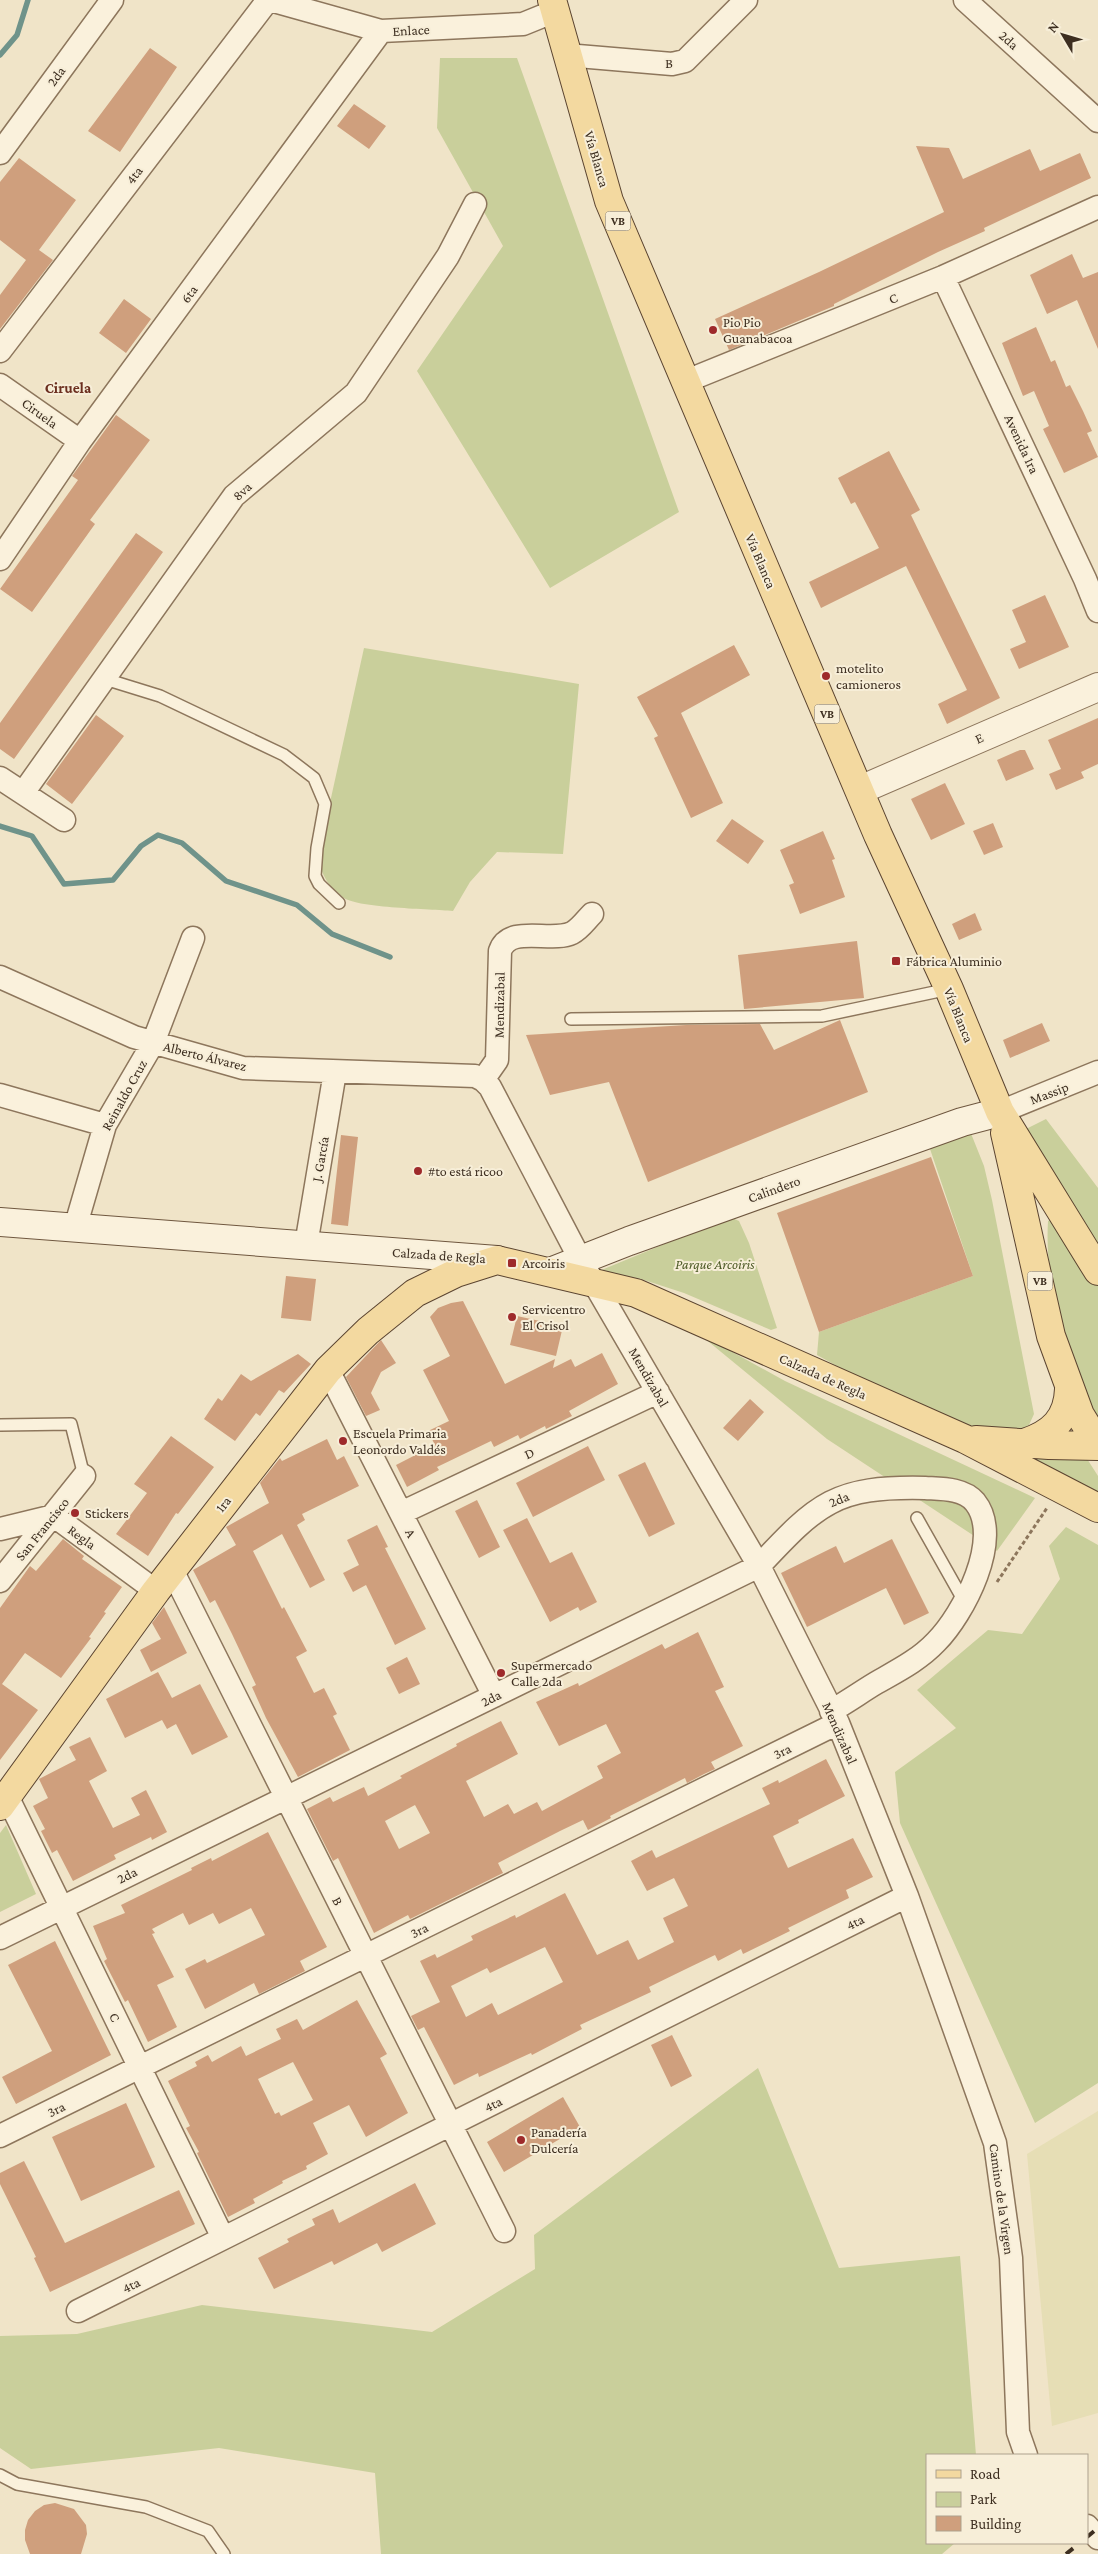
<svg xmlns="http://www.w3.org/2000/svg" width="1098" height="2554" viewBox="0 0 1098 2554" font-family="'Crimson Pro',serif">
  <style>
    .farmland { fill: #e6deb5 }
    .green { fill: #c9cf9b }
    .lines { fill: none; stroke-linecap: round; stroke-linejoin: round }
    .stream { stroke: #6f938a; stroke-width: 5.5 }
    .building { fill: #cf9f7d; fill-rule: evenodd }
    .service-casing { stroke: #8d765c; stroke-width: 14 }
    .minor-casing { stroke: #8d765c; stroke-width: 25 }
    .tertiary-casing { stroke: #8d765c; stroke-width: 30 }
    .secondary-casing { stroke: #6f573f; stroke-width: 30 }
    .primary-casing { stroke: #5b4430; stroke-width: 30 }
    .path { stroke: #8d765c; stroke-width: 3; stroke-dasharray: 4 2.5; stroke-linecap: butt }
    .service { stroke: #faf1dc; stroke-width: 11 }
    .minor { stroke: #faf1dc; stroke-width: 22 }
    .tertiary { stroke: #faf1dc; stroke-width: 28 }
    .secondary { stroke: #faf1dc; stroke-width: 28 }
    .primary { stroke: #f3d9a0; stroke-width: 28 }
    .rail { stroke: #3d2e20; stroke-width: 4; stroke-dasharray: 9 9; stroke-linecap: butt }
    .poi-dot { fill: #9e2a2b; stroke: #f7eed8; stroke-width: 2 }
    .labels { text-anchor: middle; dominant-baseline: central; stroke-width: 4; stroke-linejoin: round; paint-order: stroke }
    .shield { fill: #f7eed8; stroke: #756857; stroke-width: 1 }
    .shield-label { font-size: 12px; font-weight: bold; fill: #3d2e20 }
    .street-label { font-size: 14px; fill: #3d2e20; stroke: #f7eed8 }
    .poi-label { font-size: 14px; fill: #3d2e20; stroke: #f7eed8; text-anchor: start }
    .park-label { font-size: 14px; font-style: italic; fill: #4d5a26; stroke: #f7eed8 }
    .neighbourhood-label { font-size: 15px; font-weight: bold; fill: #6b2e1e; stroke: #f7eed8 }
  </style>
  <rect width="100%" height="100%" fill="#f0e4c8"/>
  <path class="farmland" d="M1098 2111V2413L1052 2426 1027 2154Z"/>
  <path class="green" d="M440 58H517L679 512 550 588 417 371 503 246 437 128Z
    M364 648 579 684 563 854 497 852 470 882 453 911C431 909 359 908 344 898 329 889 321 874 318 857Z
    M1046 1119 1098 1188V1249L1024 1130Z
    M970 1131 984 1166 992 1200 1034 1414 1029 1425 1019 1432H980L900 1401 817 1355 819 1332 973 1276 929 1146Z
    M730 1217 739 1221 749 1243 777 1328 771 1330 684 1293 641 1279 599 1271Z
    M1051 1219 1098 1285V1421C1068 1361 1044 1289 1048 1221Z
    M698 1333 785 1381 1035 1498 997 1551 827 1439Z
    M1084 1454 1098 1476V1493L1021 1456Z
    M1066 1527 1098 1545V2083L1035 2123 900 1823 895 1772 956 1728 917 1690 988 1630 1022 1634 1060 1579 1049 1546Z
    M6 1825 36 1894 0 1912V1833Z
    M758 2068 839 2268 960 2256 976 2455H927V2543H955L942 2554H381L375 2473 219 2448 31 2469 0 2448V2336L77 2334 202 2305 432 2332 535 2269 534 2235Z"/>
  <g class="lines">
    <path class="stream" d="M0 55 17 35 28 0
      M0 826 32 836 64 884 113 880 141 846 158 835 182 843 226 881 297 905 332 934 390 957"/>
  </g>
  <path class="building" d="M150 48 177 67 120 152 88 131Z
    M354 104 386 126 369 149 337 126Z
    M916 146 949 148 963 179 1030 149 1040 171 1080 153 1091 178 984 228 985 231 938 252 834 304V306L729 350 715 319 819 272 944 212Z
    M19 158 76 200 39 250 53 260 0 329V295L26 260 0 240V182Z
    M1072 254 1083 278 1098 272V349L1077 300 1047 314 1030 275Z
    M124 299 151 319 126 353 99 333Z
    M1036 327 1051 362 1055 360 1066 387 1070 385 1083 411 1092 431 1087 433 1098 457 1064 473 1043 429 1049 426 1034 391 1023 396 1002 343Z
    M116 415 150 440 90 520 95 524 32 612 0 589 78 480 72 476Z
    M889 451 920 510 911 515 1000 698 947 724 938 704 967 690 906 566 821 608 809 582 879 548 855 502 851 504 838 478Z
    M136 533 163 552 14 759 0 749V723Z
    M1045 595 1069 647 1019 669 1010 649 1026 642 1012 610Z
    M734 645 750 675 681 713 723 803 691 818 654 738 658 736 637 697Z
    M96 715 124 736 72 804 46 784Z
    M1098 718V764L1081 772 1084 778 1056 790 1049 774 1061 769 1048 740Z
    M1020 750H1025L1034 769 1006 781 997 760Z
    M945 783 965 824 931 840 911 799Z
    M732 819 764 841 748 864 716 841Z
    M993 823 1003 847 984 855 973 831Z
    M823 831 835 859 832 860 845 897 800 914 789 885 794 883 780 850Z
    M975 913 982 930 959 940 952 924Z
    M857 941 864 998 744 1009 738 955Z
    M840 1020 868 1092 648 1182 609 1082 550 1095 526 1035 686 1025 760 1024 774 1050Z
    M1042 1023 1050 1041 1010 1058 1003 1040Z
    M341 1135 358 1137 348 1226 331 1224Z
    M931 1157 973 1276 819 1332 777 1213Z
    M286 1276 316 1279 311 1321 281 1318Z
    M463 1301 505 1384 555 1359 553 1368 571 1359 575 1367 602 1353 618 1384 569 1411 572 1416 546 1429 545 1426 520 1439 518 1435 494 1447 491 1441 437 1467 439 1470 407 1487 396 1465 435 1445 428 1431 449 1421 423 1370 450 1356 430 1317 438 1308 451 1303Z
    M517 1316 563 1326 556 1356 510 1345Z
    M381 1340 396 1363 381 1372 371 1393 380 1410 366 1416 346 1377Z
    M298 1354 311 1364 284 1393 279 1390 260 1416 256 1413 235 1441 204 1419 218 1398 222 1401 241 1374 251 1381Z
    M750 1399 764 1412 738 1441 723 1428Z
    M171 1436 214 1467 178 1514 176 1513 148 1556 116 1534 147 1493 134 1484Z
    M327 1439 337 1460 344 1456 359 1486 302 1514 305 1520 297 1525 325 1580 310 1588 282 1534 253 1551 282 1609 284 1607 307 1651 296 1657 314 1693 324 1688 337 1714 333 1716 350 1750 298 1777 266 1718 252 1687 256 1685 232 1634 215 1600 210 1603 193 1570 236 1545 226 1527 269 1503 260 1483 280 1458 282 1461Z
    M588 1446 605 1480 533 1517 516 1483Z
    M645 1462 675 1524 649 1537 618 1475Z
    M477 1500 500 1547 479 1558 455 1511Z
    M527 1518 550 1563 572 1552 597 1602 580 1611 578 1607 550 1622 503 1530Z
    M377 1525 388 1547 385 1548 426 1629 395 1645 366 1585 353 1592 343 1573 359 1565 347 1540Z
    M63 1539 84 1556 82 1559 122 1587 104 1612 106 1613 89 1637 91 1638 61 1678 25 1653 2 1684 38 1710 0 1760V1608L30 1566 36 1571Z
    M892 1539 929 1613 904 1625 886 1588 807 1627 781 1573 836 1546 844 1563Z
    M164 1607 187 1653 151 1672 140 1650 161 1639 152 1623Z
    M698 1632 724 1687 715 1691 743 1746 711 1762 715 1769 704 1774 687 1783 685 1778 610 1816 611 1818 588 1830 583 1820 560 1831 498 1863 503 1873 410 1919 408 1915 374 1933 338 1858 333 1861 307 1809 330 1797 333 1802 364 1787 368 1796 402 1778 400 1776 457 1746 456 1744 501 1721 518 1754 466 1781 484 1817 508 1804 514 1814 537 1802 542 1811 603 1778 597 1766 621 1753 606 1724 559 1746 536 1702 578 1683 579 1686 662 1644 665 1649ZM415 1805 430 1833 399 1849 385 1821Z
    M407 1657 420 1684 399 1694 386 1668Z
    M158 1672 172 1698 200 1684 228 1737 192 1755 176 1724 167 1729 162 1720 125 1738 106 1699Z
    M90 1737 107 1771 89 1781 113 1828 140 1815 131 1798 146 1790 167 1832 152 1840 151 1837 114 1855 116 1859 73 1881 57 1850 52 1853 41 1831 45 1829 33 1806 48 1798 39 1779 76 1760 69 1747Z
    M826 1759 845 1796 798 1820 799 1823 773 1836 788 1868 853 1838 873 1877 846 1890 849 1898 788 1928 790 1931 743 1954 741 1949 718 1961 715 1955 688 1968 649 1987 651 1992 580 2025 582 2029 532 2055 531 2053 479 2077 478 2073 454 2085 424 2027 418 2030 411 2016 440 2002 420 1961 435 1954 437 1958 473 1940 471 1936 515 1915 516 1918 565 1893 597 1955 628 1940 638 1960 674 1942 663 1918 688 1906 674 1878 647 1891 631 1861 652 1850 656 1858 770 1804 762 1788 778 1780 779 1783ZM545 1947 563 1982 498 2015 492 2003 466 2017 451 1986 487 1968 490 1973Z
    M268 1832 327 1947 300 1961 305 1971 259 1994 254 1983 205 2009 185 1969 205 1959 207 1963 265 1935 251 1908 219 1924 213 1913 189 1925 183 1913 152 1929 155 1933 152 1934 174 1977 157 1985 177 2027 148 2042 128 2000 125 2002 104 1961 107 1959 93 1926 125 1913 121 1905 192 1870 191 1868 211 1858 212 1861Z
    M55 1941 111 2055 16 2104 2 2077 52 2051 8 1965Z
    M357 2000 387 2054 380 2058 408 2113 366 2137 349 2105 313 2123 328 2154 306 2166 307 2169 282 2181 283 2183 253 2199 255 2203 228 2217 197 2153 199 2152 186 2128 190 2126 168 2081 197 2066 195 2062 208 2055 212 2062 241 2046 246 2056 281 2039 276 2029 297 2019 303 2030ZM293 2062 313 2100 281 2116 279 2112 275 2114 258 2079Z
    M672 2035 692 2076 671 2087 651 2045Z
    M563 2097 580 2127 504 2172 487 2142Z
    M126 2103 155 2167 81 2201 52 2137Z
    M24 2161 65 2243 179 2190 195 2224 50 2292 34 2258 36 2257 0 2184V2173Z
    M415 2183 436 2224 382 2252 377 2243 334 2265 332 2261 274 2289 258 2258 289 2242 287 2239 315 2225 312 2219 333 2209 339 2223Z
    M55 2503 74 2509 86 2525 87 2534 81 2554H30L25 2540V2530L28 2520 35 2511 44 2505Z"/>
  <g class="lines">
    <g class="service-casing">
      <path id="service" d="M105 679 160 696 284 755 314 778 325 804 317 848 315 876 319 884 339 903
        M571 1019 822 1016 949 989
        M0 1425 71 1424 84 1476
        M917 1518 965 1603
        M0 2475 17 2484 146 2507 208 2531 224 2554"/>
    </g>
    <g class="minor-casing">
      <path id="minor" d="M270 0 381 31 523 24 555 11
        M965 0 1098 121
        M566 55 672 64 685 61 746 0
        M0 153 112 0
        M943 277 1085 579 1098 611
        M0 351 268 0
        M684 382 943 277 1098 207
        M0 385 80 441
        M0 559 80 441 381 31
        M0 778 64 820
        M23 793 234 496 356 393 448 256 475 204
        M0 977 134 1037 243 1068 475 1076 483 1080 490 1087 580 1259 759 1566 838 1723 907 1896 995 2143 1011 2258 1018 2432 1026 2455
        M483 1080 497 1060 500 951C509 924 551 943 572 933 580 929 586 920 592 914
        M0 1095 105 1125
        M1000 1112 1098 1072
        M75 1228 105 1125 153 1043 193 938
        M306 1245 335 1072
        M328 1370 494 1696
        M401 1513 658 1392
        M0 1529 54 1516 156 1591
        M172 1570 504 2231
        M0 1581 84 1476
        M7 1796 223 2238
        M0 1938 759 1566C818 1503 835 1486 925 1488 941 1489 963 1488 975 1502 1004 1538 963 1615 936 1642 919 1660 897 1671 876 1683 861 1692 847 1702 831 1711
        M0 2136 838 1723
        M78 2311 907 1896
        M1087 2526 1098 2538"/>
    </g>
    <g class="tertiary-casing">
      <path id="tertiary" d="M860 790 1098 687"/>
    </g>
    <g class="secondary-casing">
      <path id="secondary" d="M0 1222 497 1260
        M550 1272 629 1241 962 1122 1000 1112"/>
    </g>
    <g class="primary-casing">
      <path id="primary" d="M552 0 609 201 878 835 949 989 1000 1112 1098 1271
        M1005 1133 1051 1336 1080 1415 1098 1444
        M976 1440 1049 1445 1098 1446
        M1024 1443C1052 1434 1068 1419 1069 1389
        M0 1806 156 1591 328 1370 368 1331 415 1293 456 1273 497 1260 636 1293 965 1439 1098 1508"/>
    </g>
    <path class="path" d="M997 1582 1047 1508"/>
    <use href="#service" class="service"/>
    <use href="#minor" class="minor"/>
    <use href="#tertiary" class="tertiary"/>
    <use href="#secondary" class="secondary"/>
    <use href="#primary" class="primary"/>
    <path class="rail" d="M1087 2537 1098 2528
      M1066 2554 1080 2543"/>
  </g>
  <g class="poi-dot">
    <circle cx="713" cy="330" r="5"/>
    <circle cx="826" cy="676" r="5"/>
    <rect x="891" y="956" width="10" height="10" rx="2.5"/>
    <circle cx="418" cy="1171" r="5"/>
    <rect x="507" y="1258" width="10" height="10" rx="2.5"/>
    <circle cx="512" cy="1317" r="5"/>
    <circle cx="343" cy="1441" r="5"/>
    <circle cx="75" cy="1513" r="5"/>
    <circle cx="501" cy="1673" r="5"/>
    <circle cx="521" cy="2140" r="5"/>
  </g>
  <g class="labels">
    <g class="shield">
      <rect x="605.5" y="211.5" width="25" height="19" rx="4"/>
      <rect x="814.5" y="704.5" width="25" height="19" rx="4"/>
      <rect x="1027.5" y="1271.5" width="25" height="19" rx="4"/>
    </g>
    <g class="shield-label">
      <text x="618" y="221">VB</text>
      <text x="827" y="714">VB</text>
      <text x="1040" y="1281">VB</text>
    </g>
    <g class="street-label">
      <text transform="translate(411 30) rotate(-3)">Enlace</text>
      <text transform="translate(1009 40) rotate(42)">2da</text>
      <text transform="translate(669 63) rotate(-1)">B</text>
      <text transform="translate(56 76) rotate(-54)">2da</text>
      <text transform="translate(597 159) rotate(74)">Vía Blanca</text>
      <text transform="translate(134 175) rotate(-53)">4ta</text>
      <text transform="translate(189 294) rotate(-54)">6ta</text>
      <text transform="translate(893 298) rotate(-22)">C</text>
      <text transform="translate(40 413) rotate(36)">Ciruela</text>
      <text transform="translate(1022 444) rotate(65)">Avenida 1ra</text>
      <text transform="translate(242 491) rotate(-43)">8va</text>
      <text transform="translate(761 561) rotate(67)">Vía Blanca</text>
      <text transform="translate(979 738) rotate(-24)">E</text>
      <text transform="translate(499 1005) rotate(-89)">Mendizabal</text>
      <text transform="translate(959 1015) rotate(68)">Vía Blanca</text>
      <text transform="translate(205 1056) rotate(14)">Alberto Álvarez</text>
      <text transform="translate(1049 1093) rotate(-21)">Massip</text>
      <text transform="translate(124 1095) rotate(-61)">Reinaldo Cruz</text>
      <text transform="translate(320 1159) rotate(-80)">J. García</text>
      <text transform="translate(774 1189) rotate(-20)">Calindero</text>
      <text transform="translate(439 1255) rotate(4)">Calzada de Regla</text>
      <text transform="translate(823 1376) rotate(24)">Calzada de Regla</text>
      <text transform="translate(649 1377) rotate(60)">Mendizabal</text>
      <text transform="translate(529 1453) rotate(-25)">D</text>
      <text transform="translate(839 1499) rotate(-22)">2da</text>
      <text transform="translate(223 1504) rotate(-52)">1ra</text>
      <text transform="translate(42 1529) rotate(-51)">San Francisco</text>
      <text transform="translate(411 1533) rotate(63)">A</text>
      <text transform="translate(82 1537) rotate(36)">Regla</text>
      <text transform="translate(491 1698) rotate(-26)">2da</text>
      <text transform="translate(840 1733) rotate(66)">Mendizabal</text>
      <text transform="translate(782 1751) rotate(-26)">3ra</text>
      <text transform="translate(127 1875) rotate(-26)">2da</text>
      <text transform="translate(338 1901) rotate(63)">B</text>
      <text transform="translate(855 1922) rotate(-27)">4ta</text>
      <text transform="translate(419 1930) rotate(-26)">3ra</text>
      <text transform="translate(115 2017) rotate(64)">C</text>
      <text transform="translate(493 2104) rotate(-27)">4ta</text>
      <text transform="translate(56 2109) rotate(-26)">3ra</text>
      <text transform="translate(1002 2199) rotate(82)">Camino de la Virgen</text>
      <text transform="translate(131 2285) rotate(-27)">4ta</text>
    </g>
    <g class="poi-label">
      <text x="723" y="322">Pio Pio<tspan x="723" dy="16">Guanabacoa</tspan></text>
      <text x="836" y="668">motelito<tspan x="836" dy="16">camioneros</tspan></text>
      <text x="906" y="961">Fábrica Aluminio</text>
      <text x="428" y="1171">#to está ricoo</text>
      <text x="522" y="1263">Arcoiris</text>
      <text x="522" y="1309">Servicentro<tspan x="522" dy="16">El Crisol</tspan></text>
      <text x="353" y="1433">Escuela Primaria<tspan x="353" dy="16">Leonordo Valdés</tspan></text>
      <text x="85" y="1513">Stickers</text>
      <text x="511" y="1665">Supermercado<tspan x="511" dy="16">Calle 2da</tspan></text>
      <text x="531" y="2132">Panadería<tspan x="531" dy="16">Dulcería</tspan></text>
    </g>
    <g class="park-label">
      <text x="715" y="1264">Parque Arcoiris</text>
    </g>
    <g class="neighbourhood-label">
      <text x="68" y="388">Ciruela</text>
    </g>
  </g>
  <rect x="926" y="2454" width="162" height="90" fill="#f7eed8" stroke="#ada18e"/>
  <rect x="936" y="2470" width="25" height="8" fill="#f3d9a0" stroke="#ada18e"/>
  <text x="970" y="2479" font-size="15" fill="#3d2e20">Road</text>
  <rect x="936" y="2492" width="25" height="15" fill="#c9cf9b" stroke="#ada18e"/>
  <text x="970" y="2504" font-size="15" fill="#3d2e20">Park</text>
  <rect x="936" y="2516" width="25" height="15" fill="#cf9f7d" stroke="#ada18e"/>
  <text x="970" y="2529" font-size="15" fill="#3d2e20">Building</text>
  <g transform="translate(1063 35) rotate(308)" stroke="#f7eed8" stroke-width="4" paint-order="stroke">
  <path d="M0-4L9 19L0 12L-9 19Z" fill="#3d2e20"/>
  <text y="-8" font-size="14" font-weight="bold" text-anchor="middle" fill="#3d2e20">N</text>
  </g>
</svg>
